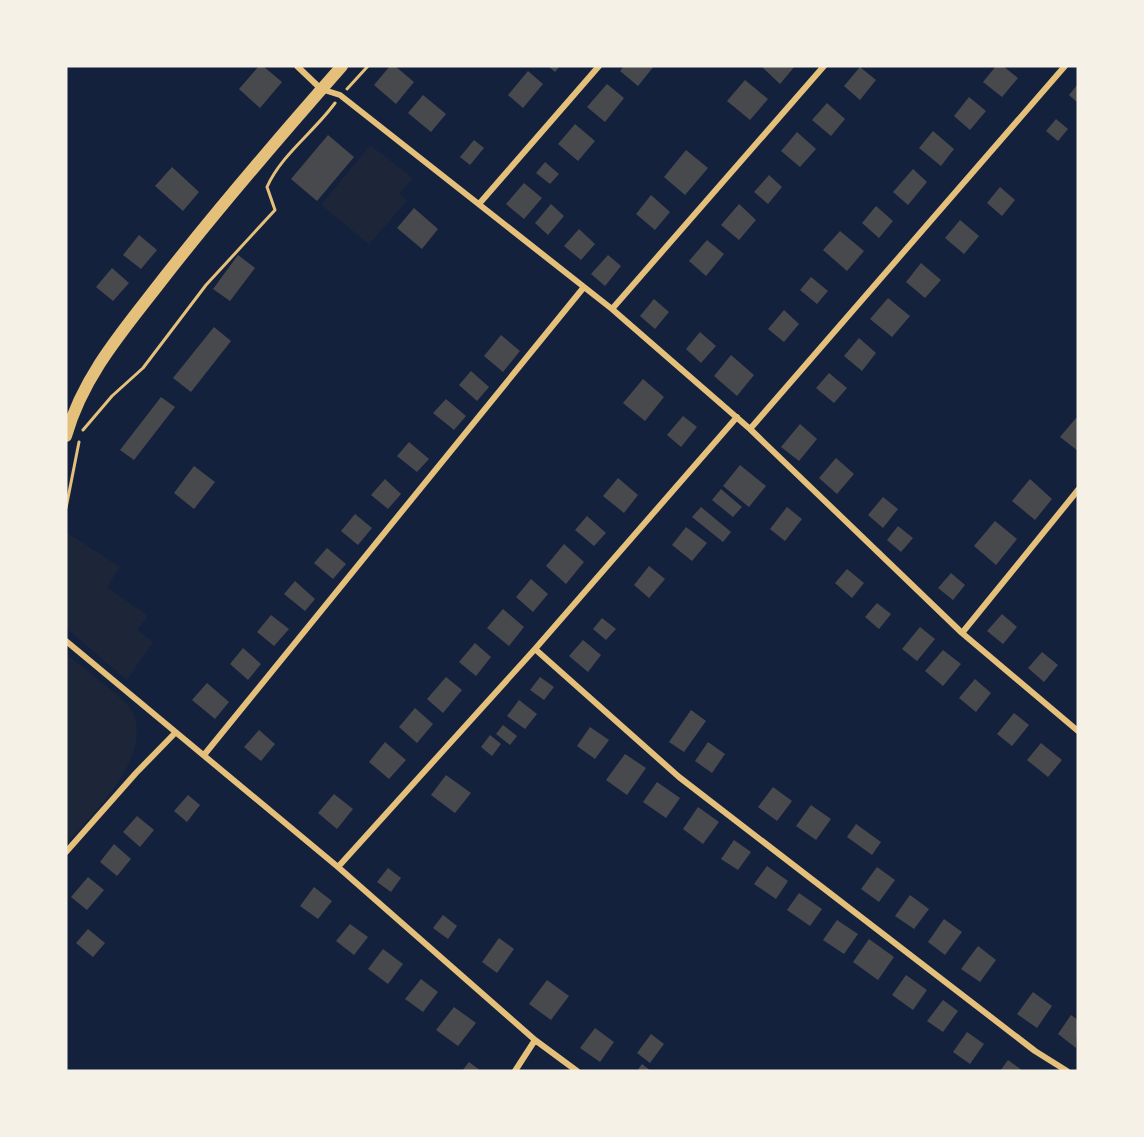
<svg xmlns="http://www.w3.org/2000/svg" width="1144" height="1137" viewBox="0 0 1144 1137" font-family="'IBM Plex Sans',sans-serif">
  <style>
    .green { fill: #1d2539 }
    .building { fill: #48494c }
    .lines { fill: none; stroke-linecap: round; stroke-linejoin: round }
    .path { stroke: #e5c07b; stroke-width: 3 }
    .minor { stroke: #e5c07b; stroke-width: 6 }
    .primary { stroke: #e5c07b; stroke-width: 12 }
  </style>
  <rect width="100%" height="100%" fill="#14213d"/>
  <path class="green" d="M370 145 413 178 399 194 407 201 369 244 321 205Z
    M66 532 120 567 107 587 148 616 137 630 153 642 127 680 66 628Z
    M66 654C79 665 126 699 132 711 154 757 93 813 66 844Z"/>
  <path class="building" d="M259 66H263L282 82 260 108 239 89Z
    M390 66H395L414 82 396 104 374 85Z
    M548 66H560L555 72Z
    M624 66H654L638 86 620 71Z
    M761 66H795L780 84Z
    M996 66H1003L1018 78 1002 97 983 82Z
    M860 67 876 80 860 100 844 86Z
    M528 71 543 84 523 108 508 95Z
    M745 80 768 99 750 120 727 101Z
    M607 84 624 98 605 122 587 107Z
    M1078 84V103L1069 95Z
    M423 95 446 114 431 132 408 113Z
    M969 97 986 111 970 130 954 116Z
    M827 103 845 119 831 136 812 120Z
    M1056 119 1068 129 1058 141 1046 131Z
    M575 124 595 141 578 161 558 144Z
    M933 131 954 149 941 166 919 148Z
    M797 132 816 149 800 167 781 151Z
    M328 135 354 157 317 201 291 179Z
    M474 140 484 148 470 165 460 157Z
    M686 150 708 168 685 195 664 177Z
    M545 162 559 174 550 184 536 173Z
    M172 167 199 192 183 211 155 186Z
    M913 169 927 182 908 205 893 192Z
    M769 175 782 187 768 204 754 192Z
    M524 183 542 198 524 219 506 204Z
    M1000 187 1015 200 1002 216 987 203Z
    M651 195 670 212 655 230 636 214Z
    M551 204 564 216 548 235 535 223Z
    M739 204 756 220 739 240 721 225Z
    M876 206 893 221 879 238 862 223Z
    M414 208 438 229 422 249 397 228Z
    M960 220 979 236 964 254 945 238Z
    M579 229 595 244 581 260 564 246Z
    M840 231 864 251 847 271 823 250Z
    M139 235 157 250 141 269 123 255Z
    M707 240 724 254 706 276 689 261Z
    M238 255 255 268 230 301 213 289Z
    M608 255 621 266 605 286 591 274Z
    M921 263 941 280 925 298 906 282Z
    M112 268 129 283 113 301 96 287Z
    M811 277 828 291 817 304 800 290Z
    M888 298 910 316 892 337 870 319Z
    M654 299 669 312 655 329 640 316Z
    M784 310 799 324 784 342 768 329Z
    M214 327 231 341 191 392 173 378Z
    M700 332 716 346 701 363 686 349Z
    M501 335 520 351 503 372 484 356Z
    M859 338 876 353 862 371 844 356Z
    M731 355 754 375 737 396 714 376Z
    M471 371 489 387 477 401 459 385Z
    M829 373 847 388 834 403 816 388Z
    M643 379 664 397 645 421 623 403Z
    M161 397 175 407 134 460 120 450Z
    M446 399 466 416 454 430 433 413Z
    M683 416 697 427 681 447 667 435Z
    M1076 418 1078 419V451L1060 437Z
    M800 424 817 439 799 461 781 447Z
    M409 442 429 459 417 472 397 456Z
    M836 458 854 474 837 494 819 478Z
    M740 465 766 486 749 507 723 486Z
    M194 466 215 482 194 509 174 493Z
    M618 478 638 495 624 513 603 496Z
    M385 479 401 494 388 509 371 495Z
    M1030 479 1052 499 1035 520 1012 501Z
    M721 489 742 507 733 517 712 500Z
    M883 497 898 509 883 528 868 515Z
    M701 507 731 532 723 542 692 517Z
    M787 507 802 519 785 541 770 529Z
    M355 514 372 528 358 545 341 531Z
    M587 516 606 533 594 546 575 530Z
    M995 521 1017 539 996 565 974 546Z
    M898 526 913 538 901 552 887 540Z
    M686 527 707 543 692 561 672 545Z
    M564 544 584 562 566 584 546 566Z
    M327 548 346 564 333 579 314 563Z
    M649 566 665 579 649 598 634 585Z
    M847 569 864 583 852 598 835 583Z
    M951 573 965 585 953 600 938 588Z
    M531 579 548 594 533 612 516 597Z
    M295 581 315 599 305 611 284 594Z
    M877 603 891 614 879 629 865 617Z
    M503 609 524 627 509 646 487 628Z
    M1002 614 1017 627 1003 644 987 631Z
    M271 615 289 629 274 646 257 632Z
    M602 618 616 629 606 640 593 629Z
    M920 627 935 639 917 661 902 649Z
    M583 640 601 655 588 672 569 656Z
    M475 643 491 657 476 676 459 662Z
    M243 648 261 664 248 680 230 664Z
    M943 650 961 664 943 686 925 671Z
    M1042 652 1058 665 1044 682 1028 668Z
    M446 677 462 690 443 713 427 699Z
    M540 677 554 687 544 700 530 690Z
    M975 679 991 693 976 712 959 698Z
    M207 683 229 702 215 719 192 700Z
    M519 700 537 714 525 729 507 716Z
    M415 708 433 724 417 743 399 727Z
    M691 710 706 721 684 752 669 742Z
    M1014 713 1029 725 1012 746 997 734Z
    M503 725 517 736 510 745 496 734Z
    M590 727 609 740 595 759 577 746Z
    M259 730 275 744 261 761 244 747Z
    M490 735 501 744 492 756 481 747Z
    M385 742 406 760 389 779 369 762Z
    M708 742 725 754 712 773 695 761Z
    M1041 743 1062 760 1048 777 1027 760Z
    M625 754 646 768 627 795 606 780Z
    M446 775 471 793 455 813 431 795Z
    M657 782 680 798 666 818 643 802Z
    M773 787 792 801 777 821 758 807Z
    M334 794 353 809 337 829 318 813Z
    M188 795 200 805 187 822 174 811Z
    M811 805 831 819 816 840 796 826Z
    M698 807 719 822 703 844 683 829Z
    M137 816 154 830 140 847 123 832Z
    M856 824 881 842 872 855 847 837Z
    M734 840 751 852 738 870 721 859Z
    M114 844 131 859 117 876 100 862Z
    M767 866 788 881 776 899 754 884Z
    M877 867 895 880 879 902 861 889Z
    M388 868 401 878 391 892 377 882Z
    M88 877 104 890 87 910 71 897Z
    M314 887 332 901 318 919 300 906Z
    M799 893 822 909 810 926 787 910Z
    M910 895 929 909 914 929 895 916Z
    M443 915 457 926 448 939 433 928Z
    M944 919 962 932 945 955 928 942Z
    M837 920 858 934 844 954 823 940Z
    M350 924 368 937 354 955 336 941Z
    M88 929 105 943 93 957 76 943Z
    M499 938 514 949 497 973 482 962Z
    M869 939 894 957 878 980 853 962Z
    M978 946 996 960 980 982 961 969Z
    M383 949 403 964 388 984 368 969Z
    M906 975 927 990 913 1010 892 995Z
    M421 979 438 992 423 1012 405 999Z
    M547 980 569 996 551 1020 529 1004Z
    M1033 992 1052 1006 1037 1028 1017 1014Z
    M943 1000 958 1011 943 1032 927 1021Z
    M454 1007 476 1023 458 1046 436 1030Z
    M1071 1015 1078 1020 1076 1048 1058 1034Z
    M595 1028 614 1042 600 1062 580 1048Z
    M967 1032 984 1044 970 1064 953 1052Z
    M651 1034 664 1044 650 1063 637 1053Z
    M1008 1060 1023 1071H1000Z
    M469 1062 481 1071H462Z
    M642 1064 651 1071H637Z"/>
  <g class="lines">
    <path class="path" d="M347 89 368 66
      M83 430 112 396 143 368 206 285 275 210 267 187C281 155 314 132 335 103
      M66 508 79 442"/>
    <path class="minor" d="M297 66 321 89 340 95 612 309 750 429 962 633 1078 731
      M479 204 599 66
      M612 309 824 66
      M750 429 1065 66
      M962 633 1078 490
      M66 641 338 867 535 1040 577 1071
      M535 649 679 777 1035 1051 1067 1071
      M204 755 584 287
      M66 852 136 773 175 733
      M338 867 535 649 737 417
      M515 1071 535 1040"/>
    <path class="primary" d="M66 436C84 373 127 326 166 275 222 204 282 134 342 66"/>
  </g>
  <rect width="1144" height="1137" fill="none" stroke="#f6f1e7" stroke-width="135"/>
</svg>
